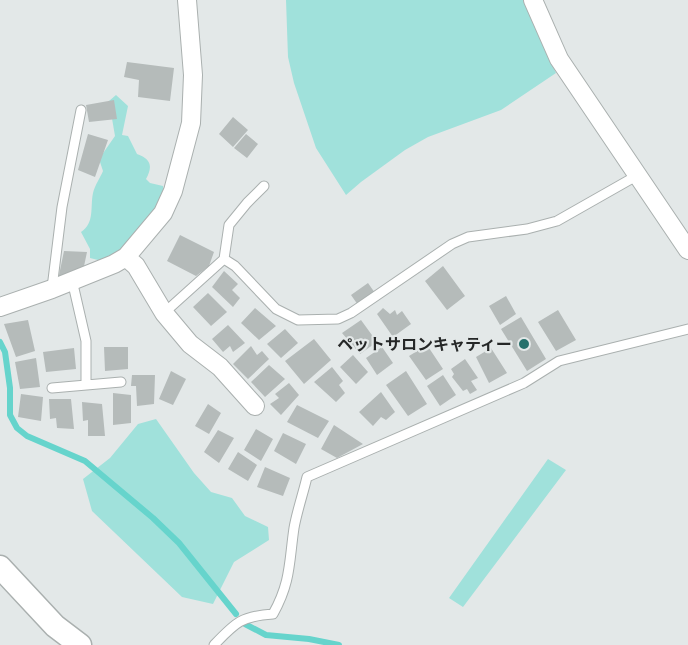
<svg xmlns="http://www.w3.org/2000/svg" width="688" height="645" viewBox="0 0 688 645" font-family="'Public Sans','Noto Sans JP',sans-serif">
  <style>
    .green { fill: #a0e1db }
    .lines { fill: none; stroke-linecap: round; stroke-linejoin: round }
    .stream { stroke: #66d4cc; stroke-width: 6 }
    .building { fill: #b5bbba }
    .service-casing { stroke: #aab0af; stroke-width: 11 }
    .minor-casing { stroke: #aab0af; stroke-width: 20 }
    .tertiary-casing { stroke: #aab0af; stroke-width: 25 }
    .service { stroke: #fff; stroke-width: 9 }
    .minor { stroke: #fff; stroke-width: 18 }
    .tertiary { stroke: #fff; stroke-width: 22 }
    .poi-dot { fill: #26706b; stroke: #e3e8e8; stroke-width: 2 }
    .labels { text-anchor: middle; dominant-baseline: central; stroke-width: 4.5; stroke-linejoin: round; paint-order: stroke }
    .poi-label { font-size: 16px; font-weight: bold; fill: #252727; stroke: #e3e8e8; text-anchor: end }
  </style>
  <rect width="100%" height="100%" fill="#e3e8e8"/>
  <path class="green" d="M286 0H523L556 73 501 110 428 137 405 150 361 182 346 195 316 148 294 83 288 57Z
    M116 95 128 106 122 135 128 136 137 154C151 159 153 166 146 179L150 183 163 186 164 192 161 210 127 250 102 261 90 258V249L81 232C95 223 90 207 93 193 95 185 100 178 103 171L99 159 115 136 109 101Z
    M156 419 194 473 211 492 232 498 245 516 268 527 269 540 234 562 213 604 182 597 92 511 83 479 110 458 138 424Z
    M548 459 566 470 463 607 449 598Z"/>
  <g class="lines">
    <path class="stream" d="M0 342 5 352 10 388V415L17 428 27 436 85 461 153 518 179 543 236 614
      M245 624 266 635 309 639 339 645"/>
  </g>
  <path class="building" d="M127 62 174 68 170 101 138 97 139 80 124 77Z
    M114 100 117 119 89 122 86 105Z
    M233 117 248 130 233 147 219 134Z
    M88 134 108 140 95 177 78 170Z
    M246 134 258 144 247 158 234 148Z
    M180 235 214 252 209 266 196 276 167 261Z
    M64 251 87 252 83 271 58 280Z
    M443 266 465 296 447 310 425 281Z
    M224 271 238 284 232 290 240 298 233 307 212 287Z
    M368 283 375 293 358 305 351 295Z
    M208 293 227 312 211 326 193 307Z
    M506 296 516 314 500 325 489 306Z
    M255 308 276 326 259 340 241 323Z
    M383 308 390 314 395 310 397 315 402 311 411 324 393 337 377 314Z
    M558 310 576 340 556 351 538 322Z
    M521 317 546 359 527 371 501 329Z
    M28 320 35 351 16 357 4 324Z
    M361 320 377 342 360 354 342 333Z
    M228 325 245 343 233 352 230 346 223 352 212 339Z
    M285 329 298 343 281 358 267 344Z
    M314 339 331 360 304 384 285 361Z
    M427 345 443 369 426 380 409 356Z
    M251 346 257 355 262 351 269 359 248 379 233 364Z
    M104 347H128V369L105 371Z
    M382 347 393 363 377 375 366 358Z
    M74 348 76 369 46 372 43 352Z
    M491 348 507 373 489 383 476 357Z
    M353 355 368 372 356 384 340 367Z
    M36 358 40 387 20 389 15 362Z
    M465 359 478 378 471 381 477 390 470 394 467 389 463 391 452 377 454 374 451 369Z
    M269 365 285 379 265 397 251 382Z
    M332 367 343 381 339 385 345 393 336 402 314 382Z
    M171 371 186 379 173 405 159 399Z
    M406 371 427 404 408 416 386 385Z
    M132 375H155L154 404 137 406 136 386H131Z
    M443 375 456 395 440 406 427 386Z
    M289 383 299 395 281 415 270 404 279 398 275 394Z
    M381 392 395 412 386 420 381 417 373 426 359 412Z
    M113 393 131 395V423L113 425Z
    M21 394 43 397 41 421 18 417Z
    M49 399H71L74 429 57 428 56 418 50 419Z
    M82 402 102 404 105 436H88V420L83 421Z
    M208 404 221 413 209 434 195 426Z
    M297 405 329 421 318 438 287 422Z
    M334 425 363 444 337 458 321 449Z
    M256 429 273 439 261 461 244 450Z
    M218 430 234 438 219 463 204 452Z
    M283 433 306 444 296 464 274 451Z
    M238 452 257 465 248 481 228 469Z
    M265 467 290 478 283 496 257 487Z"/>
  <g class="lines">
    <g class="service-casing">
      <path id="service" d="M224 259 229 225 247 203 264 186
        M72 280 86 341V385
        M52 288 62 207 81 110
        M164 313 224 259 235 266 276 309 298 320 338 319 351 313 452 244 468 237 527 229 557 221 638 175
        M52 388 121 382
        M214 645C235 623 241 616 273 614 291 582 289 562 294 528 297 511 303 494 307 477L524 383 559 361 688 329"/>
    </g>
    <g class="minor-casing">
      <path id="minor" d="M533 0 559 59 688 250
        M126 257 136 266 164 313 190 344 220 367 255 406
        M0 307 52 289 114 264 126 257 163 213 173 191 191 123 193 75 187 0"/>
    </g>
    <g class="tertiary-casing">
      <path id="tertiary" d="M0 567 55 626 80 645"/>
    </g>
    <use href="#service" class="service"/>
    <use href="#minor" class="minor"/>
    <use href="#tertiary" class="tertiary"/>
  </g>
  <circle class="poi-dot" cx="524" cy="344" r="6"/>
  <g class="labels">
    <g class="poi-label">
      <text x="512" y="344">ペットサロンキャティー</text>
    </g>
  </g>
</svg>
